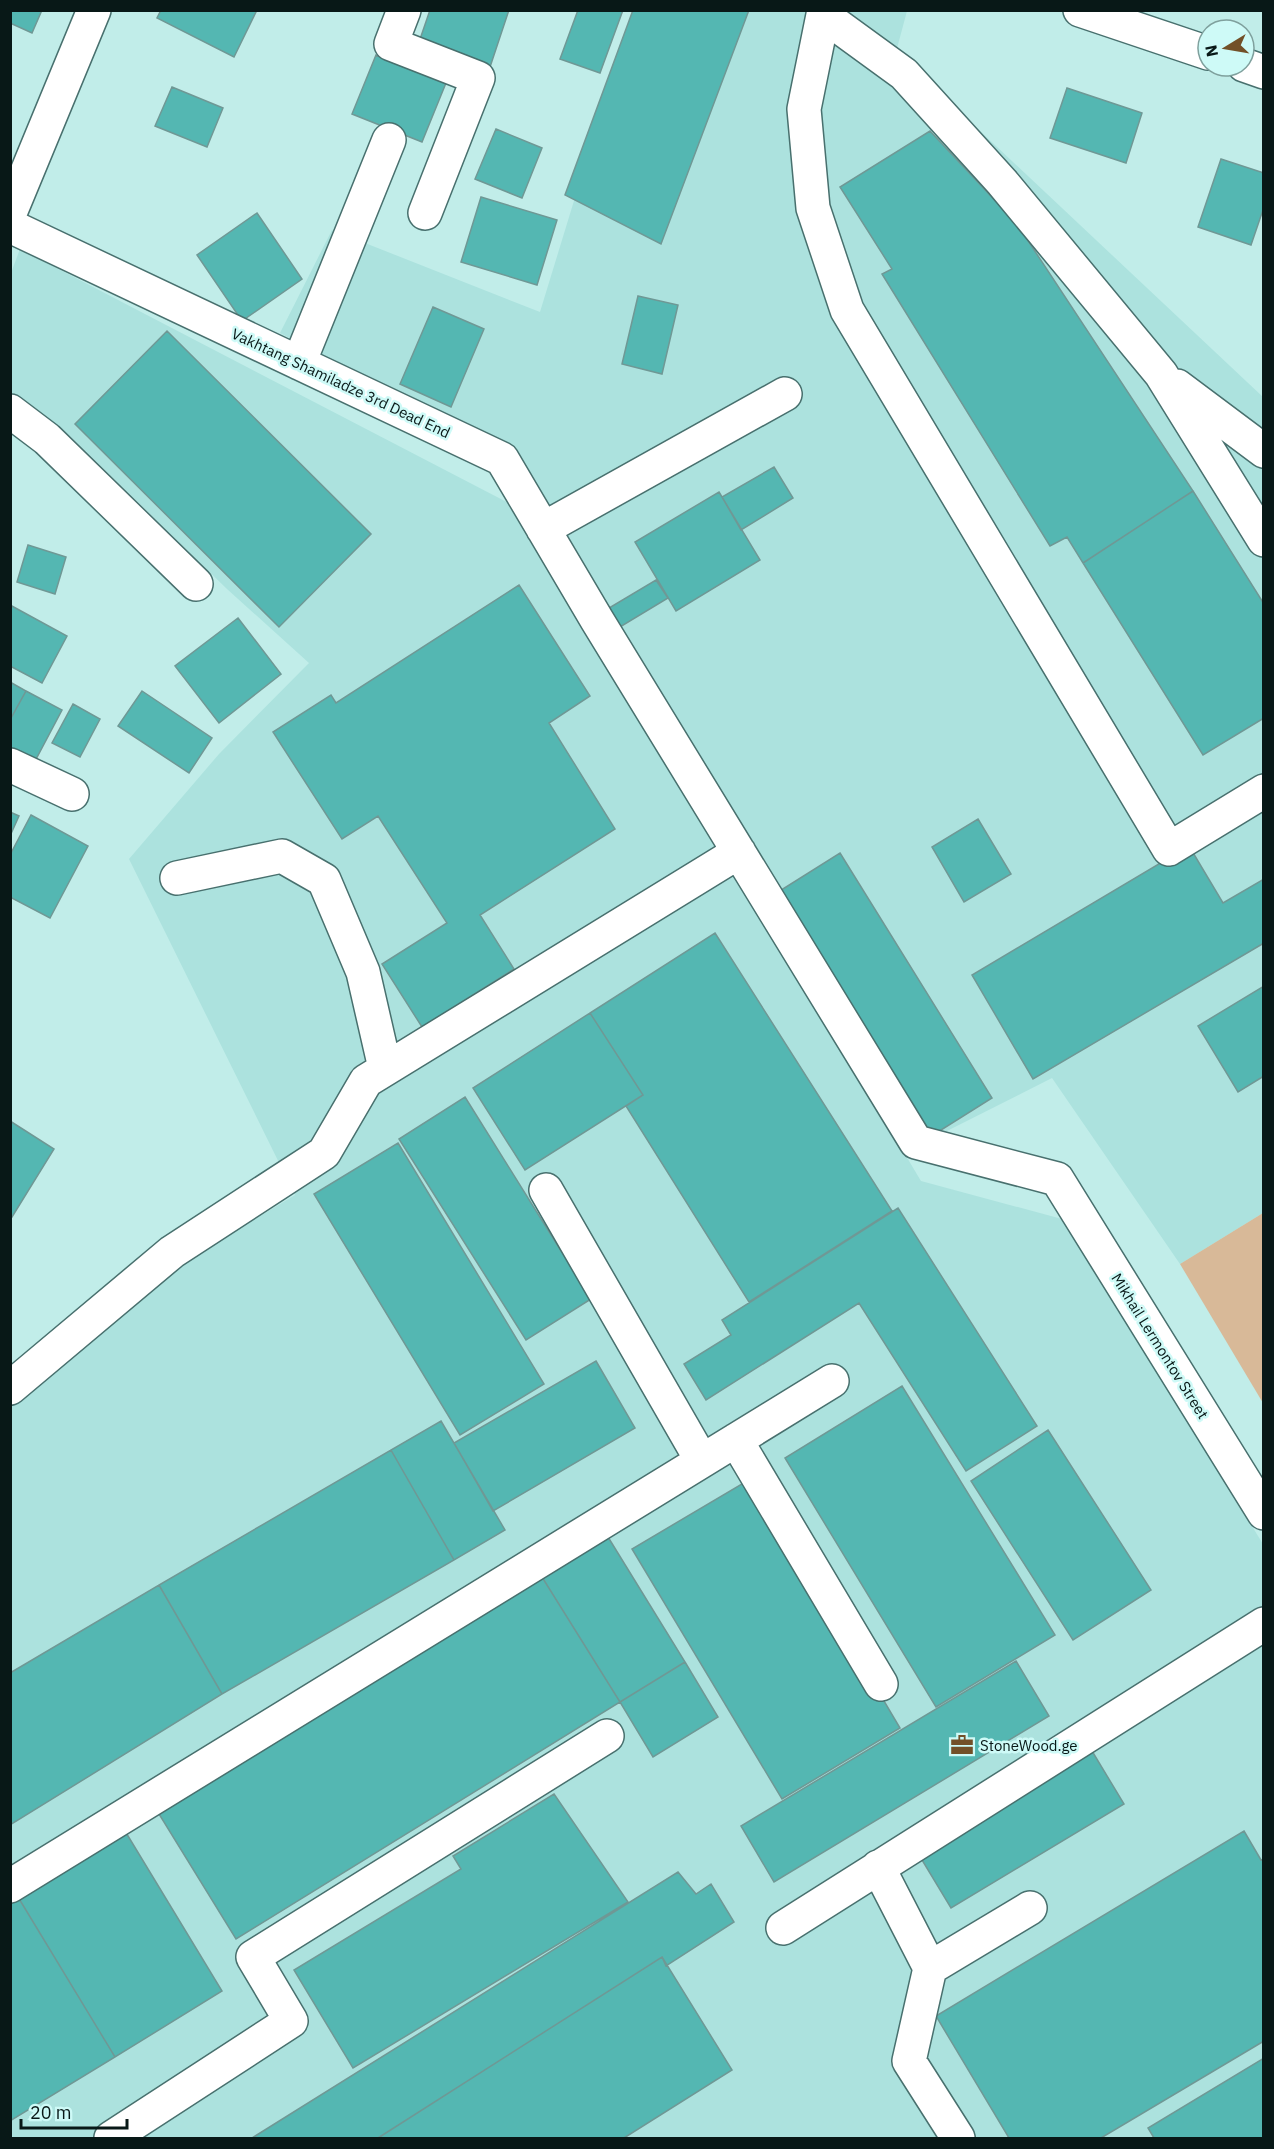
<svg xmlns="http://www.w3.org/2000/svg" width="1274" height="2149" viewBox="0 0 1274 2149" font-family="'IBM Plex Sans',sans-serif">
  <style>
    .built { fill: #ace2de }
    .green { fill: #d8b998 }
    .building { fill: #54b7b2; stroke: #6f9895; stroke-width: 1.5 }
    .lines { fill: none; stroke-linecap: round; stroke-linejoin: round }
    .minor-casing { stroke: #48706e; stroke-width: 36 }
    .minor { stroke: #fff; stroke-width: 33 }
    .labels { text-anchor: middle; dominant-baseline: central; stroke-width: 5; stroke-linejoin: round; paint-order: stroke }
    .street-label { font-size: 15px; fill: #081817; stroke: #cefaf7 }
    .poi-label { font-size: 15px; fill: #081817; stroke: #cefaf7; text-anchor: start }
  </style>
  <rect width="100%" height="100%" fill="#c1ede9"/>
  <path class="built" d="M632 11H907L896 52 1263 397V1213L1180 1264 1052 1078 931 1139 511 454 280 333 332 230 540 312Z
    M20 249 518 508 921 1181 1062 1219 1263 1544V2138H11V1366L295 1195 129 859 219 754 309 663 227 589 71 437 11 392V273Z"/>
  <path class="green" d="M1263 1213V1403L1180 1264Z"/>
  <path class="building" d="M10 10H42L32 33 10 23Z
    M161 10H257L234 57 157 18Z
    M430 10H509L488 73 417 48Z
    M578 10H623L600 73 560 59Z
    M633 10H749L661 244 565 195Z
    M376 55 446 83 422 142 352 114Z
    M172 87 223 108 207 147 155 126Z
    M1067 88 1142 113 1126 163 1050 138Z
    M496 129 542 148 522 198 475 179Z
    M930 131 1017 224 1193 491 1083 563 1067 537 1050 546 882 274 892 269 840 187Z
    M1221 159 1264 173V207L1251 245 1198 227Z
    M481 197 557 220 537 285 461 262Z
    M257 213 302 279 242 321 197 255Z
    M638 296 678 305 662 374 622 364Z
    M433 307 484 329 451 407 400 384Z
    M167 331 371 534 279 627 75 424Z
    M774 467 793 498 741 530 722 497Z
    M1193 491 1264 604V718L1203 755 1083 563Z
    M719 492 760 560 676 611 635 542Z
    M28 545 66 557 55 594 17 582Z
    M656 580 668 598 620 627 609 608Z
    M519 585 590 696 549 723 615 829 480 915 514 969 422 1027 382 964 447 923 378 816 342 839 273 732 331 695 336 703Z
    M10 605 67 636 42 683 10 666Z
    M238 618 281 674 219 723 175 666Z
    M10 682 26 691 10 720Z
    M26 691 62 710 34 763 10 750V720Z
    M142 691 212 738 189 773 118 726Z
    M73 704 100 719 80 757 52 743Z
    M10 812 19 816 10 836Z
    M31 815 88 846 50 918 10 897V855Z
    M978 819 1011 874 964 902 932 847Z
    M1189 846 1223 903 1264 879V943L1033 1079 972 975Z
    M840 853 992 1098 930 1137 778 892Z
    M715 933 892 1211 749 1302 626 1106 643 1095 590 1013Z
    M1264 986V1076L1238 1092 1198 1026Z
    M590 1013 643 1095 525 1170 473 1088Z
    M465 1097 591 1299 526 1340 399 1139Z
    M10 1121 54 1149 12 1217 10 1216Z
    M398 1143 544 1384 460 1435 314 1194Z
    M898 1208 1037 1426 966 1471 859 1303 706 1400 684 1364 731 1335 722 1320Z
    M596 1361 635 1428 493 1511 454 1443Z
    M902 1386 1055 1635 936 1707 785 1458Z
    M441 1421 505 1530 454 1560 391 1450Z
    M1048 1430 1151 1590 1073 1640 971 1481Z
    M391 1450 454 1560 222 1694 159 1585Z
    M752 1478 900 1728 782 1799 632 1549Z
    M608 1537 685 1662 620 1702 542 1577Z
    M542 1577 620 1702 236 1939 159 1814Z
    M159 1585 222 1694 10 1825V1673Z
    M1016 1661 1049 1716 774 1882 741 1826Z
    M685 1662 718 1717 653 1757 620 1702Z
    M1092 1751 1124 1804 951 1908 919 1855Z
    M554 1794 628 1902 353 2068 294 1970 461 1869 453 1856Z
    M125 1831 222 1991 115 2057 18 1897Z
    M1244 1831 1261 1860 1264 1859V2041L1101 2138H1009L936 2016Z
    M678 1872 696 1894 711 1884 734 1922 666 1966 662 1957 378 2138H252Z
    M18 1897 115 2057 10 2121V1901Z
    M662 1957 732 2070 624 2138H378Z
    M1264 2058V2138H1154L1148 2128Z"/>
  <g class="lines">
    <g class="minor-casing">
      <path id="minor" d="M404 10 391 44 478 78 425 213
        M824 10 804 109 813 208 847 310 1169 849 1264 791
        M1080 10 1208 53
        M823 15 904 74 1002 182 1161 374 1264 540
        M1244 65 1264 72
        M10 213 94 10
        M10 226 502 459 597 620 916 1142 1057 1179 1264 1513
        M299 363 389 140
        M1177 386 1264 451
        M10 411 47 439 196 584
        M543 529 785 394
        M10 765 72 794
        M177 878 282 856 324 880 363 972 385 1068
        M546 1190 702 1461
        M10 1388 172 1252 324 1153 366 1081 739 852
        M736 1440 881 1684
        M878 1867 930 1968 909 2061 958 2138
        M10 1886 832 1381
        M783 1928 1264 1624
        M930 1968 1030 1908
        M111 2138 291 2021 253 1957 607 1736"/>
    </g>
    <use href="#minor" class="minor"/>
  </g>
  <defs>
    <g id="office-bare" transform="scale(1.8)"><path d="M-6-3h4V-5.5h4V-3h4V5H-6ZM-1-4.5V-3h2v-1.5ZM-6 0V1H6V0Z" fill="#725028" stroke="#cefaf7" stroke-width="2.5" paint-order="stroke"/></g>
  </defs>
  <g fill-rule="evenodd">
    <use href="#office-bare" x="962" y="1745"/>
  </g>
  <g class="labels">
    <g class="street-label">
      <text transform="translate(341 383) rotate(25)">Vakhtang Shamiladze 3rd Dead End</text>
      <text transform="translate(1160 1346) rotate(58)">Mikhail Lermontov Street</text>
    </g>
    <g class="poi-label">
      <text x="980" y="1745">StoneWood.ge</text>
    </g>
  </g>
  <rect width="1274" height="2149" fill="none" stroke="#081817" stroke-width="24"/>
  <g transform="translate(1226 48) rotate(259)"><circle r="28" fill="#cefaf7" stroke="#7fa09d" stroke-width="1.5"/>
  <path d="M0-4.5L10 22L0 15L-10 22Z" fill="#725028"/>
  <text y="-9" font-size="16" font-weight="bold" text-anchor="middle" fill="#081817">N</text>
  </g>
  <path d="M21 2119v9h106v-9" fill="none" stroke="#081817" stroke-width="3"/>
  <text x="30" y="2119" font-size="18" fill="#081817" stroke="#cefaf7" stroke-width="4.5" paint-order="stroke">20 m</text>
</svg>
